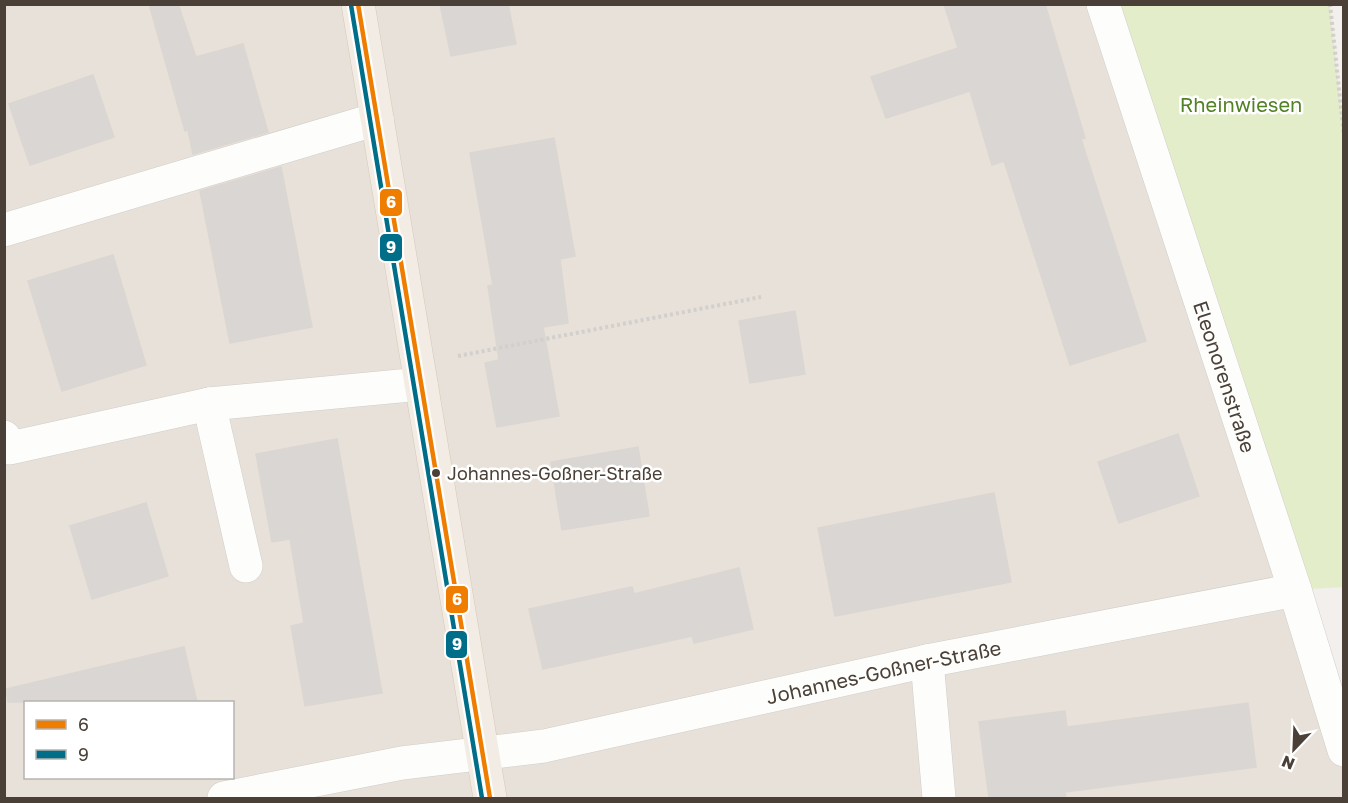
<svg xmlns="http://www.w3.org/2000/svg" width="1348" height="803" viewBox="0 0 1348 803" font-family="'Golos Text',sans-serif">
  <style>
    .residential { fill: #e7e1d9; fill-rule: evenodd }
    .green { fill: #e4edca }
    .building { fill: #dad6d3; stroke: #dbd6d1; stroke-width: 1.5 }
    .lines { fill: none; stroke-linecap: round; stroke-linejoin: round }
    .minor-casing { stroke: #d1cdc9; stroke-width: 34 }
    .major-casing { stroke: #d5c9b8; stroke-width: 34 }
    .path { stroke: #d2cfcc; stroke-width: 4; stroke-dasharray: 3 3; stroke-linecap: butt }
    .minor { stroke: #fdfdfc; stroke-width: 33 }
    .major { stroke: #f2ece4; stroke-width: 33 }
    .bus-1-casing { stroke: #fff; stroke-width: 9 }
    .bus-2-casing { stroke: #fff; stroke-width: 9 }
    .bus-1 { stroke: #ef7d00; stroke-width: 4.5 }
    .bus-2 { stroke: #006e89; stroke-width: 4.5 }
    .bus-dot { fill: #4a4037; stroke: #fff; stroke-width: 2 }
    .labels { text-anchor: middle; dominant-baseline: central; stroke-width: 5; stroke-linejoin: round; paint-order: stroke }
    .bus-label { font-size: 18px; fill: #4a4037; stroke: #fff; text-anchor: start }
    .park-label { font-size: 20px; fill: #538125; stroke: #fff }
    .street-label { font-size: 20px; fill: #4a4037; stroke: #fff }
    .line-badge { stroke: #fff; stroke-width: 2 }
    .badge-label { font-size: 16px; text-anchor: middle; font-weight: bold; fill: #fff }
  </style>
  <rect width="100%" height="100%" fill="#f2efec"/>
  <path class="residential" d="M5 5H1103L1343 750V798H5ZM26 702H232V778H26Z"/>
  <path class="green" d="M1103 5H1330L1344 136 1343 587 1295 590Z"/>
  <path class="building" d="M149 4H178L196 57 243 44 268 132 193 154 188 130 185 131Z
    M440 4H508L516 44 451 56Z
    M944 4H1045L1085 138 1081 139 1146 341 1070 365 1004 161 992 165 970 91 886 118 871 77 958 48Z
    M93 75 114 137 30 165 9 104Z
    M554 138 575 256 560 259 568 323 543 327 559 416 497 427 485 363 499 360 488 286 493 285 470 153Z
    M281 167 312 327 230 343 200 191Z
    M113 255 146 365 62 391 28 281Z
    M795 311 805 374 750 383 739 321Z
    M1178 434 1199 496 1119 523 1098 462Z
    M337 439 382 693 305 706 291 626 304 623 290 539 272 542 256 454Z
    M638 447 649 516 562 530 551 462Z
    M994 493 1011 582 835 616 818 528Z
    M146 503 168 576 92 599 70 526Z
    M739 568 753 629 694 643 692 636 543 669 529 609 632 587 634 594Z
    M184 647 197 702H8L6 689Z
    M1248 703 1256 767 1065 792 1066 798H989L979 722 1065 711 1067 727Z"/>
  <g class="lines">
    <g class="minor-casing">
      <g id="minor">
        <path id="s1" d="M1103 4 1295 590 1344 750"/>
        <path d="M4 230 377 119"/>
        <path d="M209 404 246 566"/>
        <path d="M4 437 10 448 209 404 421 384"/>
        <path d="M927 661 939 798"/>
        <path id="s2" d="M224 798 402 763 544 746 927 661 1295 590"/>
      </g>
    </g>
    <g class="major-casing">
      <path id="major" d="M358 4 490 798"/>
    </g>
    <path class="path" d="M1330 4 1344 136
      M458 356 761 297"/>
    <use href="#minor" class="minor"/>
    <use href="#major" class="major"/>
    <g class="bus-1-casing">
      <path id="bus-1" d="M358 4 490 798"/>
    </g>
    <g class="bus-2-casing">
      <path id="bus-2" d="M351 5 482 798"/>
    </g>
    <use href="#bus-1" class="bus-1"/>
    <use href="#bus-2" class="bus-2"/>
  </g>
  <circle class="bus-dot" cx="436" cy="473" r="5"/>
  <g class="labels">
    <g class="bus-label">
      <text x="447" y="473">Johannes-Goßner-Straße</text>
    </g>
    <g class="park-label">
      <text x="1241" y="104">Rheinwiesen</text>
    </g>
    <g class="street-label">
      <text stroke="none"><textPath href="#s1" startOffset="392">Eleonorenstraße</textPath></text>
      <text stroke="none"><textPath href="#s2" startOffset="672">Johannes-Goßner-Straße</textPath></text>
    </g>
  </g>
  <g class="line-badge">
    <rect x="379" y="188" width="24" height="29" rx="6" fill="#ef7d00"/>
    <rect x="379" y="233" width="24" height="29" rx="6" fill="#006e89"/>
    <rect x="445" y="585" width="24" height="29" rx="6" fill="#ef7d00"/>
    <rect x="445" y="630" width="23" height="29" rx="6" fill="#006e89"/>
  </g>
  <g class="badge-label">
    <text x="391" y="208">6</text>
    <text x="391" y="253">9</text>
    <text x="457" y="605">6</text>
    <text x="457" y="650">9</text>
  </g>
  <rect width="1348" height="803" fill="none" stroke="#4a4037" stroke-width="12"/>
  <rect x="24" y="701" width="210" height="78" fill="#ffffff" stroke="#b7b3af" stroke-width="1.5"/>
  <rect x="36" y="720" width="30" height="9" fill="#ef7d00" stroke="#b7b3af" stroke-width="1.5"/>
  <text x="78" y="731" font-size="18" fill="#4a4037">6</text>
  <rect x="36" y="750" width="30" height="9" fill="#006e89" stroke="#b7b3af" stroke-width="1.5"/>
  <text x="78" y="761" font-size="18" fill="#4a4037">9</text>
  <g transform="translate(1294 749) rotate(203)" stroke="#ffffff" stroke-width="4.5" paint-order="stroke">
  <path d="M0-4.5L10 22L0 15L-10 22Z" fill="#4a4037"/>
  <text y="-9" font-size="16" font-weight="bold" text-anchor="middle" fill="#4a4037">N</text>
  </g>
</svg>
